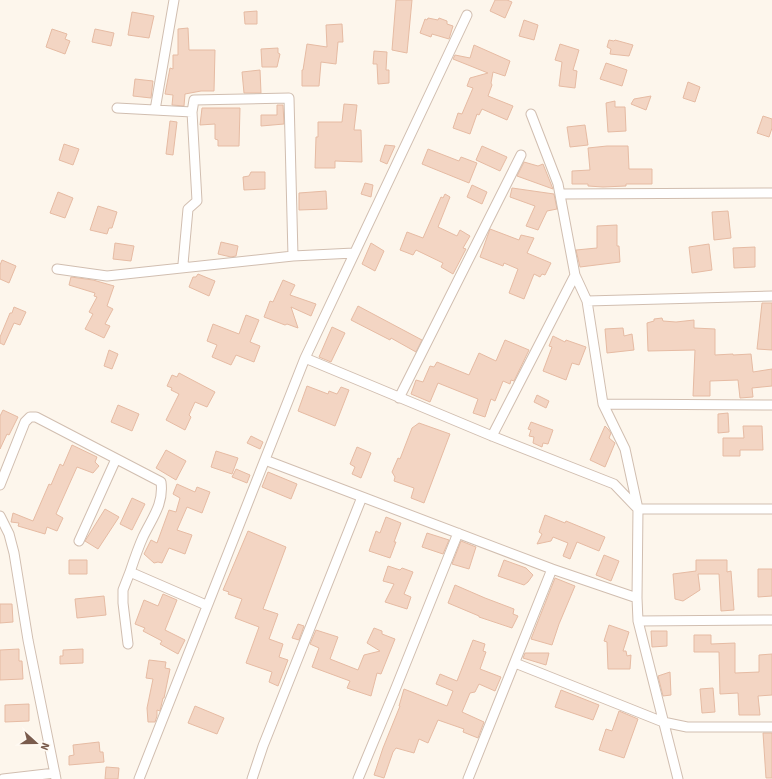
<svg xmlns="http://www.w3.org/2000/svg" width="772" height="779" viewBox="0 0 772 779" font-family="'Source Sans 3',sans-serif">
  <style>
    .building { fill: #f3d5c3; stroke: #e6bba3 }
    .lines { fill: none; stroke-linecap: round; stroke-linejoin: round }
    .minor-casing { stroke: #d1beb0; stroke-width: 11 }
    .minor { stroke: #fff; stroke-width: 9 }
  </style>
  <rect width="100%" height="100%" fill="#fdf6ec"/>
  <path class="building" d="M396 0H412L407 53 392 50Z
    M495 0H507L512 2 505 18 490 11Z
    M257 11V24H245L244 12Z
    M132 12 154 16 149 38 128 35Z
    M428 18 438 20 439 18 447 21V24L453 26 449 39 432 34 431 37 420 33 425 19 427 20Z
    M524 20 538 25 534 40 519 36Z
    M342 24 343 42H338L336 64 321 62 319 86H302V70H303L307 44 327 47 326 25Z
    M188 28 189 50H215L214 91H201L185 94 184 106 172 105 173 95 165 94 170 68 173 69V55H178V29Z
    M52 29 67 34 65 39 70 41 65 54 46 47Z
    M95 29 114 33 111 46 92 42Z
    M609 40 614 41 615 40 633 45 629 56 610 54 611 49 607 47Z
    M560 44 579 50 573 70 577 71 575 88 559 86 562 62 555 60Z
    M474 45 510 61 505 76 493 72 491 83 492 85 488 96 513 106 507 120 482 109 479 115 477 114 470 134 453 128 458 113 462 114 473 88 467 86 470 78 488 73 453 59 455 55 470 58Z
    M278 48V53L280 54 277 67H262L261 49Z
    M374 51 387 52 386 70H389V83L378 84 377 64H373Z
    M606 63 627 70 622 86 600 79Z
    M260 70 261 93H244L242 72Z
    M135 79 153 81 151 98 133 96Z
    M688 82 700 87 695 102 683 98Z
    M651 96 646 110 631 104 634 99Z
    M615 101V107H625L626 131 608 132 606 103Z
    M344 104 357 105 354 130H361L362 162 335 161V168H315L316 137H318V122H342Z
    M277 105H283L284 124 261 126V115H277Z
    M202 108H240L239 146H218V140L215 139V124L200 125Z
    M763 116 772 119V128L769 137 757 133Z
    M170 121 177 122 173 155 166 154Z
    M585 125 588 145 570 147 567 127Z
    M64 144 79 149 73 165 59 160Z
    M385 145 395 146 387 164 380 161Z
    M482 146 507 157 500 171 476 160Z
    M607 146H628L629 169H652V184H626V186L603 187 588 186V184H572V171L590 170 588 148Z
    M428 149 459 161 461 157 477 163 469 183 422 164Z
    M524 162 538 166 543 164 553 189 517 176Z
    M251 172H265V189L244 190 243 177 249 176Z
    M365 183 373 185 371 197 361 194Z
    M472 185 487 192 482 204 467 197Z
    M512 188 554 194 557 209 547 211 538 230 526 226 535 206 510 197Z
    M326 191 327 209 299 210V193Z
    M58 192 73 198 65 218 50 213Z
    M445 194 450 197 438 227 457 236 460 230 470 236 463 248 466 249 453 274 441 267 443 263 416 250 413 255 400 250 407 232 423 238 441 197 443 198Z
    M98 206 117 212 112 228H109L107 234 90 230Z
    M728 211 731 238 714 240 712 212Z
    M617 225V246H619L620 262 580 267 576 250 597 248V226Z
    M490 229 519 240 521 235 534 238 527 253 551 263 545 275 542 274 540 277 534 274 524 299 509 293 518 269 504 263 503 266 480 257Z
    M221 242 238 246 236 256 231 257 218 254Z
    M115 243 134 246 131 261 113 259Z
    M371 243 384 251 375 271 362 264Z
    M709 244 712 270 692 273 689 247Z
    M755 247V267L734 268 733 248Z
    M2 260 16 266 9 283 0 279V265Z
    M198 274 215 281 209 296 189 287 193 277H196Z
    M71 277 93 280 114 286 107 306 113 309 105 324 110 326 104 338 85 329 93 314 89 312 97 297 94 296 95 293 69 285Z
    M283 280 295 285 290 295 316 304 311 316 291 307 298 328 287 324 285 325 264 317 270 301 273 302Z
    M762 303H772V350L757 349Z
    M358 306 422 340 416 352 391 338 390 340 351 320Z
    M14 307 26 312 20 325 14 323 4 345 0 343V337L10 313H12Z
    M246 315 259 320 250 342 260 346 254 362 236 355 231 365 212 357 217 345 207 341 213 324 239 334Z
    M662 318 663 321 676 322 694 320V328L715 329V355L733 354V355L751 354 753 372 772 369V386L752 388 753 397 740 398 738 380 710 381V396H693L695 350 648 351 647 323 654 321V319Z
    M332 327 345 333 331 362 319 357Z
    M623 328 624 336 632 334 634 350 607 353 605 329Z
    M553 336 565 342 566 340 586 347 579 365 572 363 566 380 543 371 552 347 549 346Z
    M505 340 529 350 514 381 511 380 510 384 503 381 495 401 491 399 485 417 473 413 478 399 438 383 430 402 411 394 416 380 423 382 430 366 434 367 437 362 469 375 479 353 496 361Z
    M109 350 118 354 112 369 104 366Z
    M179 373 215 392 207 407 195 402 189 415 191 417 185 430 166 420 179 394 171 390 172 388 167 386 172 375 177 377Z
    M307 386 328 394 329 391 337 394 341 387 349 390 335 426 298 411Z
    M537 395 549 401 546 408 534 402Z
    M118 405 139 414 132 431 111 422Z
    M3 410 18 417 9 435 7 434 0 449V416Z
    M728 413 729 432 718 433V414Z
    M531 422 553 430 548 444 543 443 542 447 533 443 534 437 529 436 531 430 528 429Z
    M419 423 450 434 424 503 411 498 414 488 394 481 395 477 392 472 398 458 400 459 412 428Z
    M605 426 608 429 611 433 609 438 615 443 605 467 590 460Z
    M743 426H762L763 450H740V456H723V438H744Z
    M251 436 263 442 260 449 247 443Z
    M72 445 97 457 95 462 99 466 93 473 77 467 56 514 63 518 57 531 47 527 45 534 18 526 19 523 11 522 13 513 33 521 49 484 51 485 60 464 63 466Z
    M357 447 371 453 361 478 352 474 355 467 350 464Z
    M166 450 186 461 176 480 156 468Z
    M216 451 238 458 232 474 211 467Z
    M236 469 250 475 247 483 232 477Z
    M268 472 297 484 291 499 262 487Z
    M177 484 195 492 197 487 210 492 202 513 187 507 177 530 192 535 185 554 169 548 162 563 158 562 154 563 144 554 151 540 157 543 169 510 176 512 180 498 173 494Z
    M132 498 145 504 132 530 120 524Z
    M105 509 119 517 98 549 85 541Z
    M545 515 565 523 566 521 605 537 599 551 577 542 570 559 563 556 568 543 553 537 551 541 537 544 542 534 539 532Z
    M386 517 401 523 394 542H396L390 558 369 551 376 531 380 533Z
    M248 531 286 547 263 609 278 614 269 639 283 644 279 657 288 660 278 686 269 682 272 672 246 663 259 627 235 618 242 599 228 594 229 592 223 590Z
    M427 533 449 540 443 554 422 547Z
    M461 541 476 547 469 569 452 564Z
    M604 555 619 561 611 581 596 575Z
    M69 560H87V574H69Z
    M504 560 526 568 533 575 528 582 524 585 498 576Z
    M696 560H727V572L731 571 734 610 721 611 719 574H698L700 590 683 601 675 599 673 574 696 571Z
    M388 566 400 570 402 568 413 572 404 594 411 597 407 609 385 602 394 584 383 581Z
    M758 569H772V596L758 597Z
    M555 578 575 586 559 624 552 645 531 639Z
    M455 585 485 598 514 609 513 614 518 616 512 628 479 617V616L448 603Z
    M163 594 177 600 165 630 185 640 178 654 160 644 162 641 143 631 145 628 135 624 144 600 158 606Z
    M104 596 106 615 77 618 75 599Z
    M0 604H12L13 622 0 623Z
    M298 624 304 626 299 640 292 638Z
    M609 625 629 632 623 651H626L627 656 631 655 630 669H608L607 642 604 641Z
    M374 628 382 631V634L395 639 381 674 377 673 371 696 347 688 350 681 312 667 319 648 310 644 316 630 338 637 330 659 358 670 364 655 380 651 367 643Z
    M651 631H667V646L652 647Z
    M694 635H711V644L735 643V673L759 672V655L772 654V695L758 696 760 715H739L738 693 720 694 719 652H694Z
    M473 640 485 644 483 651 486 652 480 669 501 677 495 691 479 684 475 692 470 693 462 712 484 722 478 738 463 732 464 729 438 720 428 743 419 739 414 753 396 748 393 752 384 778 374 775 383 748 400 706H399L404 689 447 706 453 691 436 684 440 674 457 681Z
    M19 649V661H22L23 679 0 680V650Z
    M83 649V663L60 664V656H63V650Z
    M525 653H549L546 665 523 658Z
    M149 660 166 662 165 668 170 669 164 698H163L160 711 157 710V716L155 722H148L147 708 153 679 146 678Z
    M670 672 671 695 663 696 658 676Z
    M713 688 715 712 702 713 700 689Z
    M561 690 599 705 593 720 555 707Z
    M29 704V721L5 722V705Z
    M195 706 224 718 217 734 188 723Z
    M619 711 638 719 624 758 599 750 606 729 612 731Z
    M763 733H772V778H766Z
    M99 742 100 752H103L104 762 69 765V756L74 755 73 745Z
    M106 767 119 768 118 779H105Z"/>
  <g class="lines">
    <g class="minor-casing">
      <path id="minor" d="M117 108 192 112
        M155 110 174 0
        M531 114 558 184 575 275 587 301
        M560 194 772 193
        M187 267 183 264 188 209 197 201 192 112 194 100 289 98 293 256
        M57 269 107 276 293 256 354 253
        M305 358 492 436 614 484 638 509H772
        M399 398 521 155
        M603 404 587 301 772 296
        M492 436 575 275
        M265 460 552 569 637 598 638 621 678 779
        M0 485 25 422 30 417H36L161 482C164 504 152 518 143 537 138 548 134 560 130 572L206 605
        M0 516 9 534 14 553 28 640 56 779
        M79 541 116 459
        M637 598 638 509 625 449 603 404 772 405
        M638 621 772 620
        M128 644 123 603V590L130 572
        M515 663 663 722 687 727H772
        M3 779 55 773
        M139 779 305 358 467 15
        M252 779 263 746 362 497
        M358 779 395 690 458 533
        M468 779 552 569"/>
    </g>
    <use href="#minor" class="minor"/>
  </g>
  <g transform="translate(36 743) rotate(111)" stroke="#fffaf3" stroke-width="3" paint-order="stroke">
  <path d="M0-3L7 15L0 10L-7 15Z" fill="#7a5c4d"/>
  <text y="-6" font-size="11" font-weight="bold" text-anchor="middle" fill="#7a5c4d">N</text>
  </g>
</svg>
